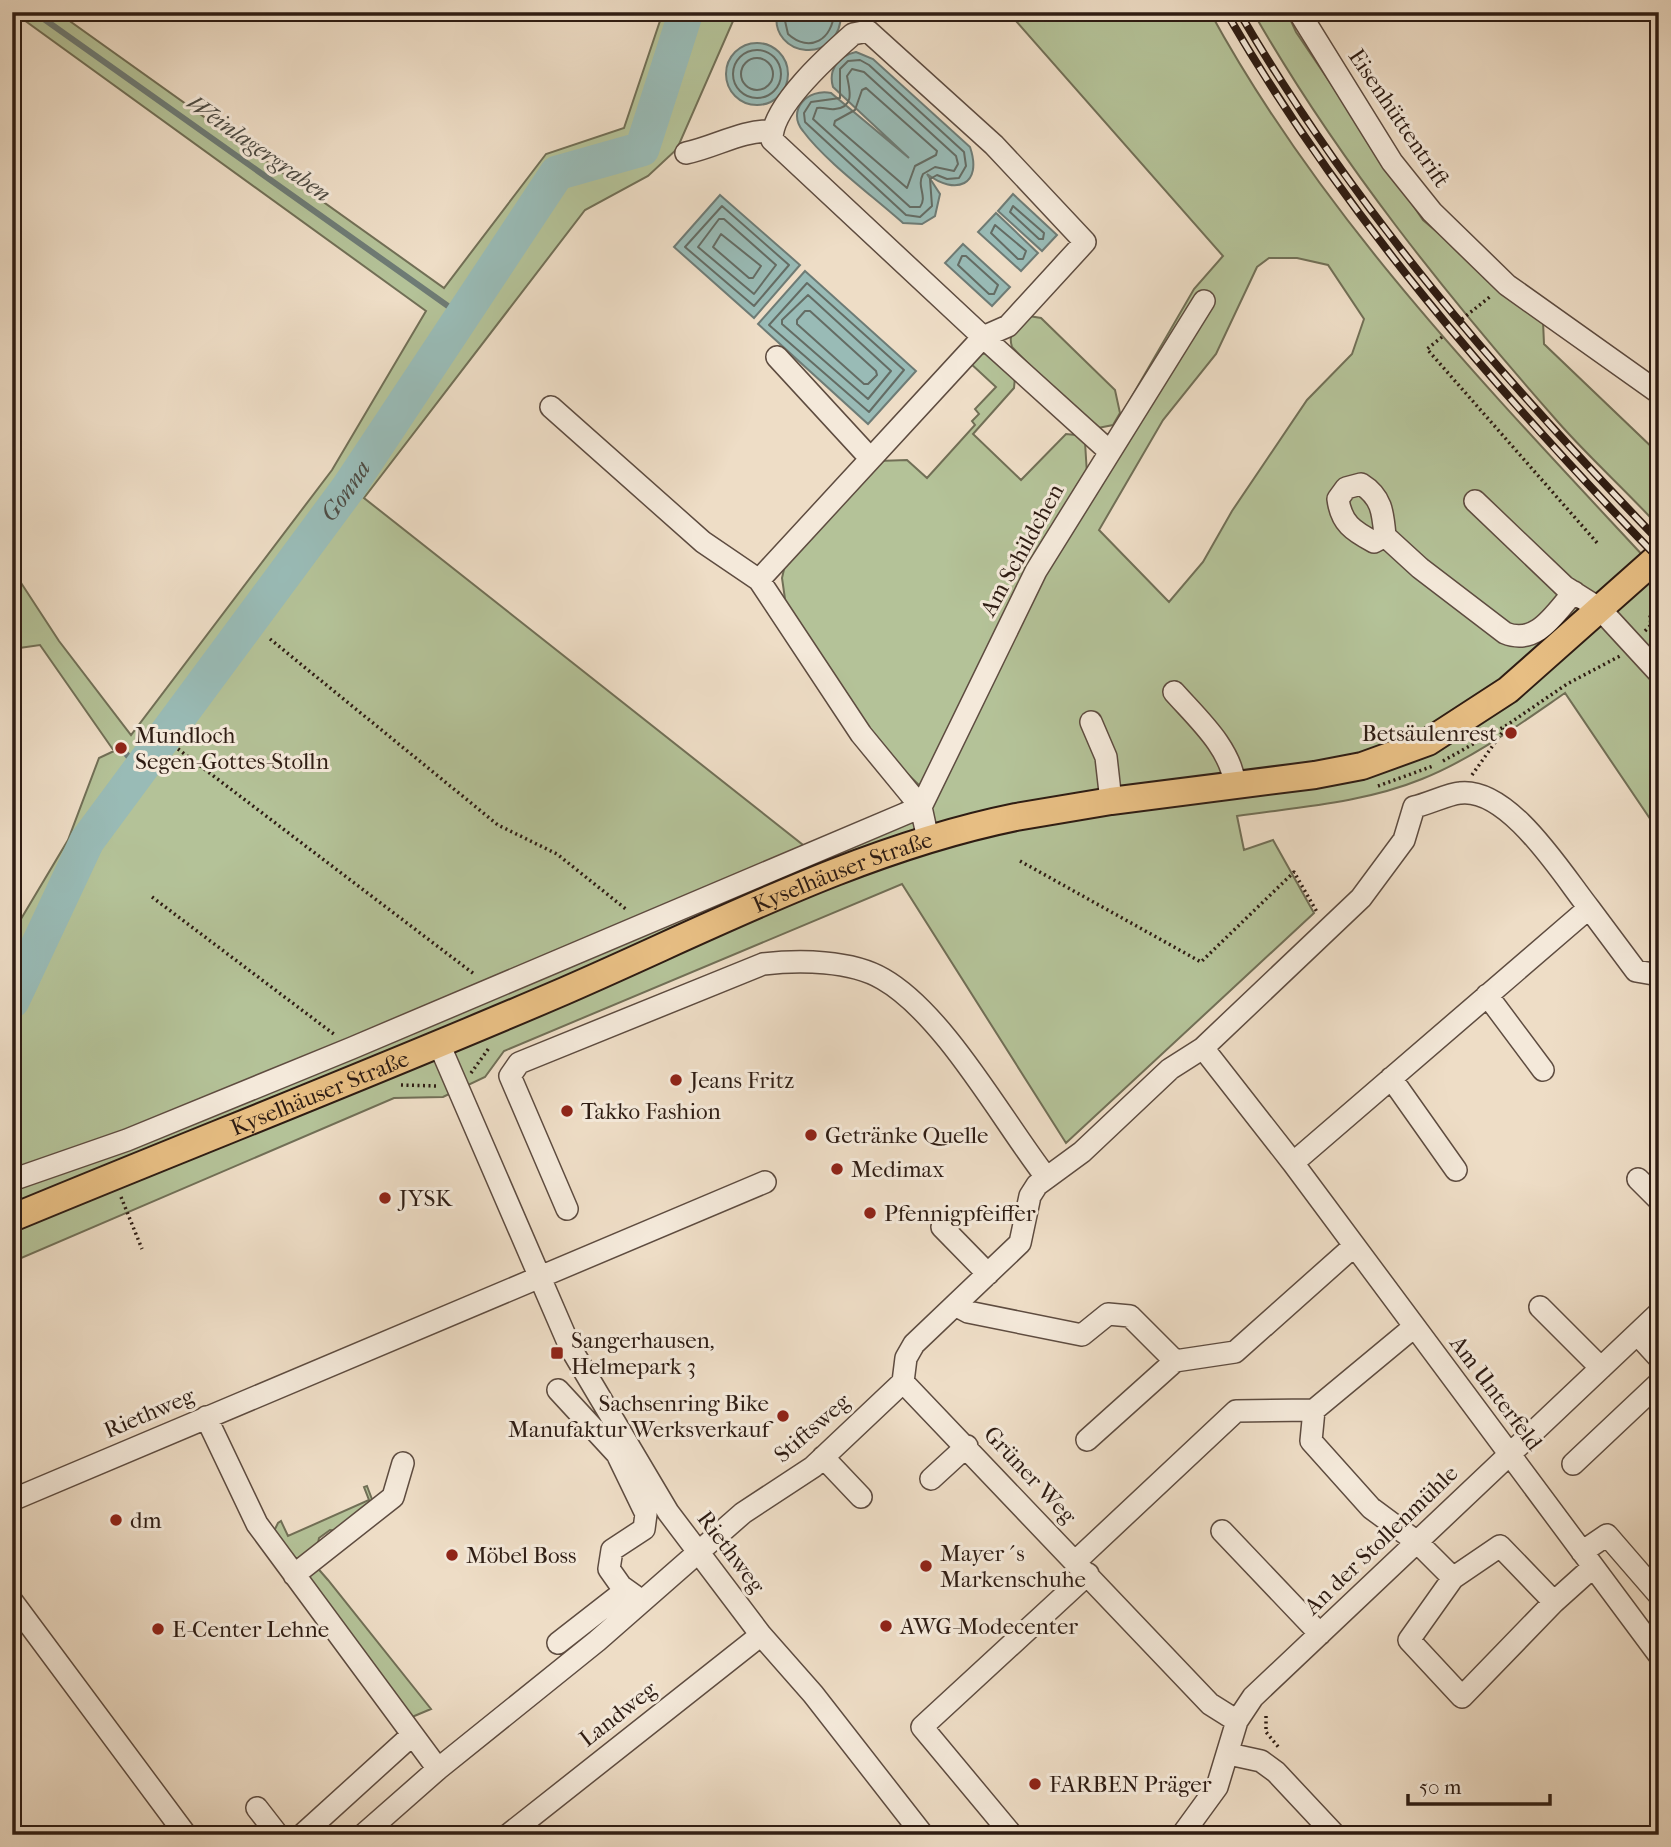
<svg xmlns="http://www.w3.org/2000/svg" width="1671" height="1847" viewBox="0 0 1671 1847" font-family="'IM FELL French Canon',serif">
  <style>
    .green { fill: #b4c298; stroke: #716f56; stroke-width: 2; fill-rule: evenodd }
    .water { fill: #99bbb6; stroke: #6e7b75; stroke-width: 2 }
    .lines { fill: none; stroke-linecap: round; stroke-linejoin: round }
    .shore { stroke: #646c64; stroke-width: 2 }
    .stream { stroke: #6e7b75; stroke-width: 6 }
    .river { stroke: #99bbb6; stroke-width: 35 }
    .minor-casing { stroke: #5e4c40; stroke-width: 24 }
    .major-casing { stroke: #2e1c13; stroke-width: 30 }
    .path { stroke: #2e1c13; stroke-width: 3.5; stroke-dasharray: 2 3.5; stroke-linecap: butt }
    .minor { stroke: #f4e9da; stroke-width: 21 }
    .major { stroke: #e7be83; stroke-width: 26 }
    .rail-casing { stroke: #2e1c13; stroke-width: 8 }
    .rail { stroke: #f4e9da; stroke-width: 5; stroke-dasharray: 16; stroke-linecap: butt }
    .poi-dot { fill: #8f2418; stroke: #f4e9da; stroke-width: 2.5 }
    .labels { text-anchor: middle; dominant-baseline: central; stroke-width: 6; stroke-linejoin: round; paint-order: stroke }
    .street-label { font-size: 23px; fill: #2e1c13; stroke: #f4e9da }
    .poi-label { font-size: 23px; fill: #2e1c13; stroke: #f4e9da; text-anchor: start }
    .water-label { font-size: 24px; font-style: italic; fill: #4e4c44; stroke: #f4e9da }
  </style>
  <rect width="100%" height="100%" fill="#eeddc6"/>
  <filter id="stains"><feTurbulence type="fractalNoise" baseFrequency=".00286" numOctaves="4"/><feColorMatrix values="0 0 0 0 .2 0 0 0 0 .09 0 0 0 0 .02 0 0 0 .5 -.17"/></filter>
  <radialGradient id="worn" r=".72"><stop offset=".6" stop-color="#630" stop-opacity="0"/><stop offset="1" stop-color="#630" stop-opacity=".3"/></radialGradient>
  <path class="green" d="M13 12H57L444 288 546 154 624 128 663 12H737L677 149 648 176 585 210 364 498 807 848 898 806 921 787 868 736 786 606 782 578 785 565 878 461 907 460 927 478 975 425 972 421 979 414 975 409 996 387 969 362 977 355 987 353 1015 377 1014 388 973 434 1021 480 1066 434 1076 435 1085 442 1087 474 1194 289 1223 256 1008 12H1210C1325 223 1497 398 1659 573V832L1565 693C1520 724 1472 759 1422 779 1363 803 1299 807 1237 816L1244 850 1273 840 1314 913 1066 1143 902 884 504 1051 485 1077 443 1097 394 1098 12 1262V934L68 840 99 758 114 751 40 645 12 649V569L59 641 131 735 332 470 426 311ZM1269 258H1297L1328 265 1364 319 1352 354 1307 400 1232 511 1203 562 1169 602 1099 530 1163 420 1216 354 1257 267Z
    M1253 12H1287L1296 32 1423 220 1543 321 1544 344 1659 454V509L1650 517C1620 485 1587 455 1558 422 1446 295 1337 159 1253 12Z
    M1029 316 1041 318 1115 390 1120 413 1113 425 1093 429 1012 347C1007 331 1017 325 1029 316Z
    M367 1486 373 1502 342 1531 330 1530 319 1538 317 1548 297 1562 274 1531 278 1523 281 1521 288 1536 369 1500 364 1487Z
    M314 1564 328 1580 431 1709 412 1717 303 1573Z"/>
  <path class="water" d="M777 12 841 13C841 67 769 58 777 12Z
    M726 74a31 31 0 1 1 62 0a31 31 0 1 1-62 0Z
    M856 52 873 59 970 147C983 185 956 196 927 174L940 194 935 216 922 224 903 223C874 197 825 161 803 131 786 110 808 88 831 93L909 158 833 87C828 70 838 56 856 52Z
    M1013 194 1057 235 1042 251 998 211Z
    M720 195 800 265 754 318 674 247Z
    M996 213 1038 253 1021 271 978 232Z
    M963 244 1010 287 992 306 945 263Z
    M805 271 916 371 868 424 758 324Z"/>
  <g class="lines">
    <path class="shore" d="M783 12 788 34C810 54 833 39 834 12
      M733 74a24 24 0 1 1 48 0a24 24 0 1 1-48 0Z
      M741 74a16 16 0 1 1 32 0a16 16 0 1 1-32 0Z
      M860 60 869 65 964 152 966 166 959 178 947 179 937 175 930 179 932 206 920 217 906 215 805 122 804 113 811 102 840 98V69L848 61Z
      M852 69 864 72 956 156 958 164 954 171 935 167 923 174C916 187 928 196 920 207H910L813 119 817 108C824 107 829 110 835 109 856 107 849 88 847 76Z
      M866 88 937 151 936 155 915 166 907 188 834 125 835 121 855 110 862 90Z
      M722 206 789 265 754 306 685 247Z
      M1013 206 1044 233 1043 239H1039L1010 212Z
      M719 219H724L776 265 754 294 698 247Z
      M995 225 1026 251 1023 259H1018L991 233Z
      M721 234 761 266 753 278H749L713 247Z
      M962 256H966L998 285 994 294H989L958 265Z
      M807 283 904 370 869 412 769 325Z
      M808 295 891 371 868 399 782 324V320Z
      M805 311H810L876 371 877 375 868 384H864L797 324V320Z"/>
    <path class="stream" d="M34 12 462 316
      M123 750 141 772"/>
    <path class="river" id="s1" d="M12 1001 87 841 349 487 557 173 642 149 686 12"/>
    <g class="minor-casing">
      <path id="minor" d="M1299 12 1392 162 1432 212 1507 285 1659 393
        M686 153C715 147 742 130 771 131
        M777 357 870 458
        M1475 501 1565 587 1600 609 1659 673
        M1385 536 1374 542C1353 531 1341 523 1338 499L1346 488 1361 484C1382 497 1383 513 1385 536L1420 568 1505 633C1537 646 1555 613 1574 592
        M759 580 983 337 772 140C771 107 828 56 853 34L868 31 994 145 1085 242 1008 326 983 337 1109 451
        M1174 692C1198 719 1231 748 1235 785
        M1091 722 1106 757 1111 801
        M928 839 921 807 1036 571 1204 301
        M1487 995 1543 1070
        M439 1044 570 1347 668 1512 761 1635 813 1694 923 1835
        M1203 1048 1293 1163 1659 1655
        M1391 1078 1456 1170
        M1293 1163 1589 908 1636 971 1659 975
        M1638 1179 1659 1200
        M12 1180 127 1140 352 1048 921 807 861 734 759 580 703 542 551 407
        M567 1209 510 1076 519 1063 763 964C799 960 851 960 883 979 944 1014 1002 1120 1046 1177
        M942 1227 988 1274
        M955 1305 968 1312 1082 1335 1108 1314 1130 1316 1175 1361 1235 1352 1354 1246
        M1540 1307 1601 1368
        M1414 1327 1314 1410 1311 1441 1371 1508 1417 1542 1453 1578 1500 1546 1554 1602 1462 1697 1409 1640 1453 1578
        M1637 1334 1659 1358
        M903 1382 1210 1704 1237 1721
        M558 1390 617 1454 627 1448
        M206 1417 257 1524 438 1769
        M1087 1440 1175 1361
        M617 1454 646 1514 644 1529 612 1550 609 1569 621 1586 642 1601
        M823 1457 861 1497
        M1573 1464 1659 1383
        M931 1479 967 1446
        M12 1500 765 1182
        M1222 1531 1320 1634
        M1582 1552 1607 1535 1659 1595
        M1076 1561 1236 1411 1314 1410
        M294 1575 393 1497 403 1463
        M12 1601 186 1835
        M1554 1602 1593 1567
        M558 1643 626 1590
        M1229 1754 1261 1761 1276 1772 1335 1835
        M257 1808 278 1835
        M302 1835 411 1736
        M363 1835 438 1769 597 1641 743 1513 813 1467 903 1382 906 1358 914 1344 1020 1243 1030 1196 1037 1185 1082 1152 1170 1069 1203 1048 1361 898 1404 840 1414 807C1428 804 1448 794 1460 793 1509 787 1562 874 1589 908
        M508 1835 761 1635
        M1012 1835 922 1727 1088 1574
        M1182 1835 1217 1787 1237 1721 1253 1697 1659 1313"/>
    </g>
    <g class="major-casing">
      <g id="major">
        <path id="s2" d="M12 1218C193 1143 376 1072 555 995 706 930 854 850 1016 817L1111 801 1315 775 1362 766 1428 742 1508 690 1659 556"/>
      </g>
    </g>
    <path class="path" d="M1462 319 1491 296
      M1442 337 1427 349 1599 545
      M1651 625 1659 633
      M1645 631 1651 625 1650 617 1659 596
      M270 639 498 825 557 854 627 910
      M178 749 474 974
      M1443 761 1507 725 1567 684 1620 656
      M1472 775 1506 727
      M1378 786 1433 766
      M1020 861 1201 962 1294 872 1317 912
      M152 897 335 1035
      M471 1073 489 1048
      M401 1085 438 1086
      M121 1197 142 1249
      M1266 1716V1732L1280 1749"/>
    <use href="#minor" class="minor"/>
    <use href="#major" class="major"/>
    <g class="rail-casing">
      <path id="rail" d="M1226 12C1344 216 1496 390 1659 559
        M1239 12C1355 211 1500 376 1659 541"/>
    </g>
    <use href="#rail" class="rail"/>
  </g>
  <g class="poi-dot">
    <circle cx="1511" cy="733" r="7"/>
    <circle cx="121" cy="748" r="7"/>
    <circle cx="676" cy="1080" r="7"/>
    <circle cx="567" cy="1111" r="7"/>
    <circle cx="811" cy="1135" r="7"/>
    <circle cx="837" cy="1169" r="7"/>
    <circle cx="385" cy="1198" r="7"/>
    <circle cx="870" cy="1213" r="7"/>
    <rect x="550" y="1346" width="14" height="14" rx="3.5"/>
    <circle cx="783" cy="1416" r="7"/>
    <circle cx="116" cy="1520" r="7"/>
    <circle cx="452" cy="1555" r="7"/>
    <circle cx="926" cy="1566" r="7"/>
    <circle cx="886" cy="1626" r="7"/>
    <circle cx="158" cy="1629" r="7"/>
    <circle cx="1035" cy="1784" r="7"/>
  </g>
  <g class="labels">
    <g class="street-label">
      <text transform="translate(1399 118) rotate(56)">Eisenhüttentrift</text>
      <text transform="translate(1022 550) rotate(-61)">Am Schildchen</text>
      <text stroke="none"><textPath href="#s2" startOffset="900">Kyselhäuser Straße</textPath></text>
      <text stroke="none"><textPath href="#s2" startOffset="332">Kyselhäuser Straße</textPath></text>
      <text transform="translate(1496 1393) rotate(53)">Am Unterfeld</text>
      <text transform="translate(149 1413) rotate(-23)">Riethweg</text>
      <text transform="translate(812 1428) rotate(-41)">Stiftsweg</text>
      <text transform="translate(1030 1475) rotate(47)">Grüner Weg</text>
      <text transform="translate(1381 1540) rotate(-44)">An der Stollenmühle</text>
      <text transform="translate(731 1552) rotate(53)">Riethweg</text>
      <text transform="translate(618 1714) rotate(-38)">Landweg</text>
    </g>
    <g class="poi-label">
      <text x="1497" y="733" text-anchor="end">Betsäulenrest</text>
      <text x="135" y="735">Mundloch<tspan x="135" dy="26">Segen-Gottes-Stolln</tspan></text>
      <text x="690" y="1080">Jeans Fritz</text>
      <text x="581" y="1111">Takko Fashion</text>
      <text x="825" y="1135">Getränke Quelle</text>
      <text x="851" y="1169">Medimax</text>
      <text x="399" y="1198">JYSK</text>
      <text x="884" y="1213">Pfennigpfeiffer</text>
      <text x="571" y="1340">Sangerhausen,<tspan x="571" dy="26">Helmepark 3</tspan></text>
      <text x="769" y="1403" text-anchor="end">Sachsenring Bike<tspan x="769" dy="26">Manufaktur Werksverkauf</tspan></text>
      <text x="130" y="1520">dm</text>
      <text x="940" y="1553">Mayer´s<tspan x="940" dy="26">Markenschuhe</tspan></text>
      <text x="466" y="1555">Möbel Boss</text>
      <text x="900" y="1626">AWG-Modecenter</text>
      <text x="172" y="1629">E-Center Lehne</text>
      <text x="1049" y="1784">FARBEN Präger</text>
    </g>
    <g class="water-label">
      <text transform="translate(259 148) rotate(35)">Weinlagergraben</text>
      <text stroke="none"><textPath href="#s1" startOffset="612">Gonna</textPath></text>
    </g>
  </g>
  <rect width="1671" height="1847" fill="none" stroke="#eeddc6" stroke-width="42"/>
  <rect x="14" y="14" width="1643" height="1819" fill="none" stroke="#2e1c13" stroke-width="3.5"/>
  <rect x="21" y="21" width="1629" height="1805" fill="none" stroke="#2e1c13" stroke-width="2"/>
  <path d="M1408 1794v10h142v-10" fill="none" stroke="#2e1c13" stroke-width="3.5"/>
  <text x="1419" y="1794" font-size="21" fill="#2e1c13" stroke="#f4e9da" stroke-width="5" paint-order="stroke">50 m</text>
  <rect width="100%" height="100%" filter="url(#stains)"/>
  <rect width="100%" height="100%" fill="url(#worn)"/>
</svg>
